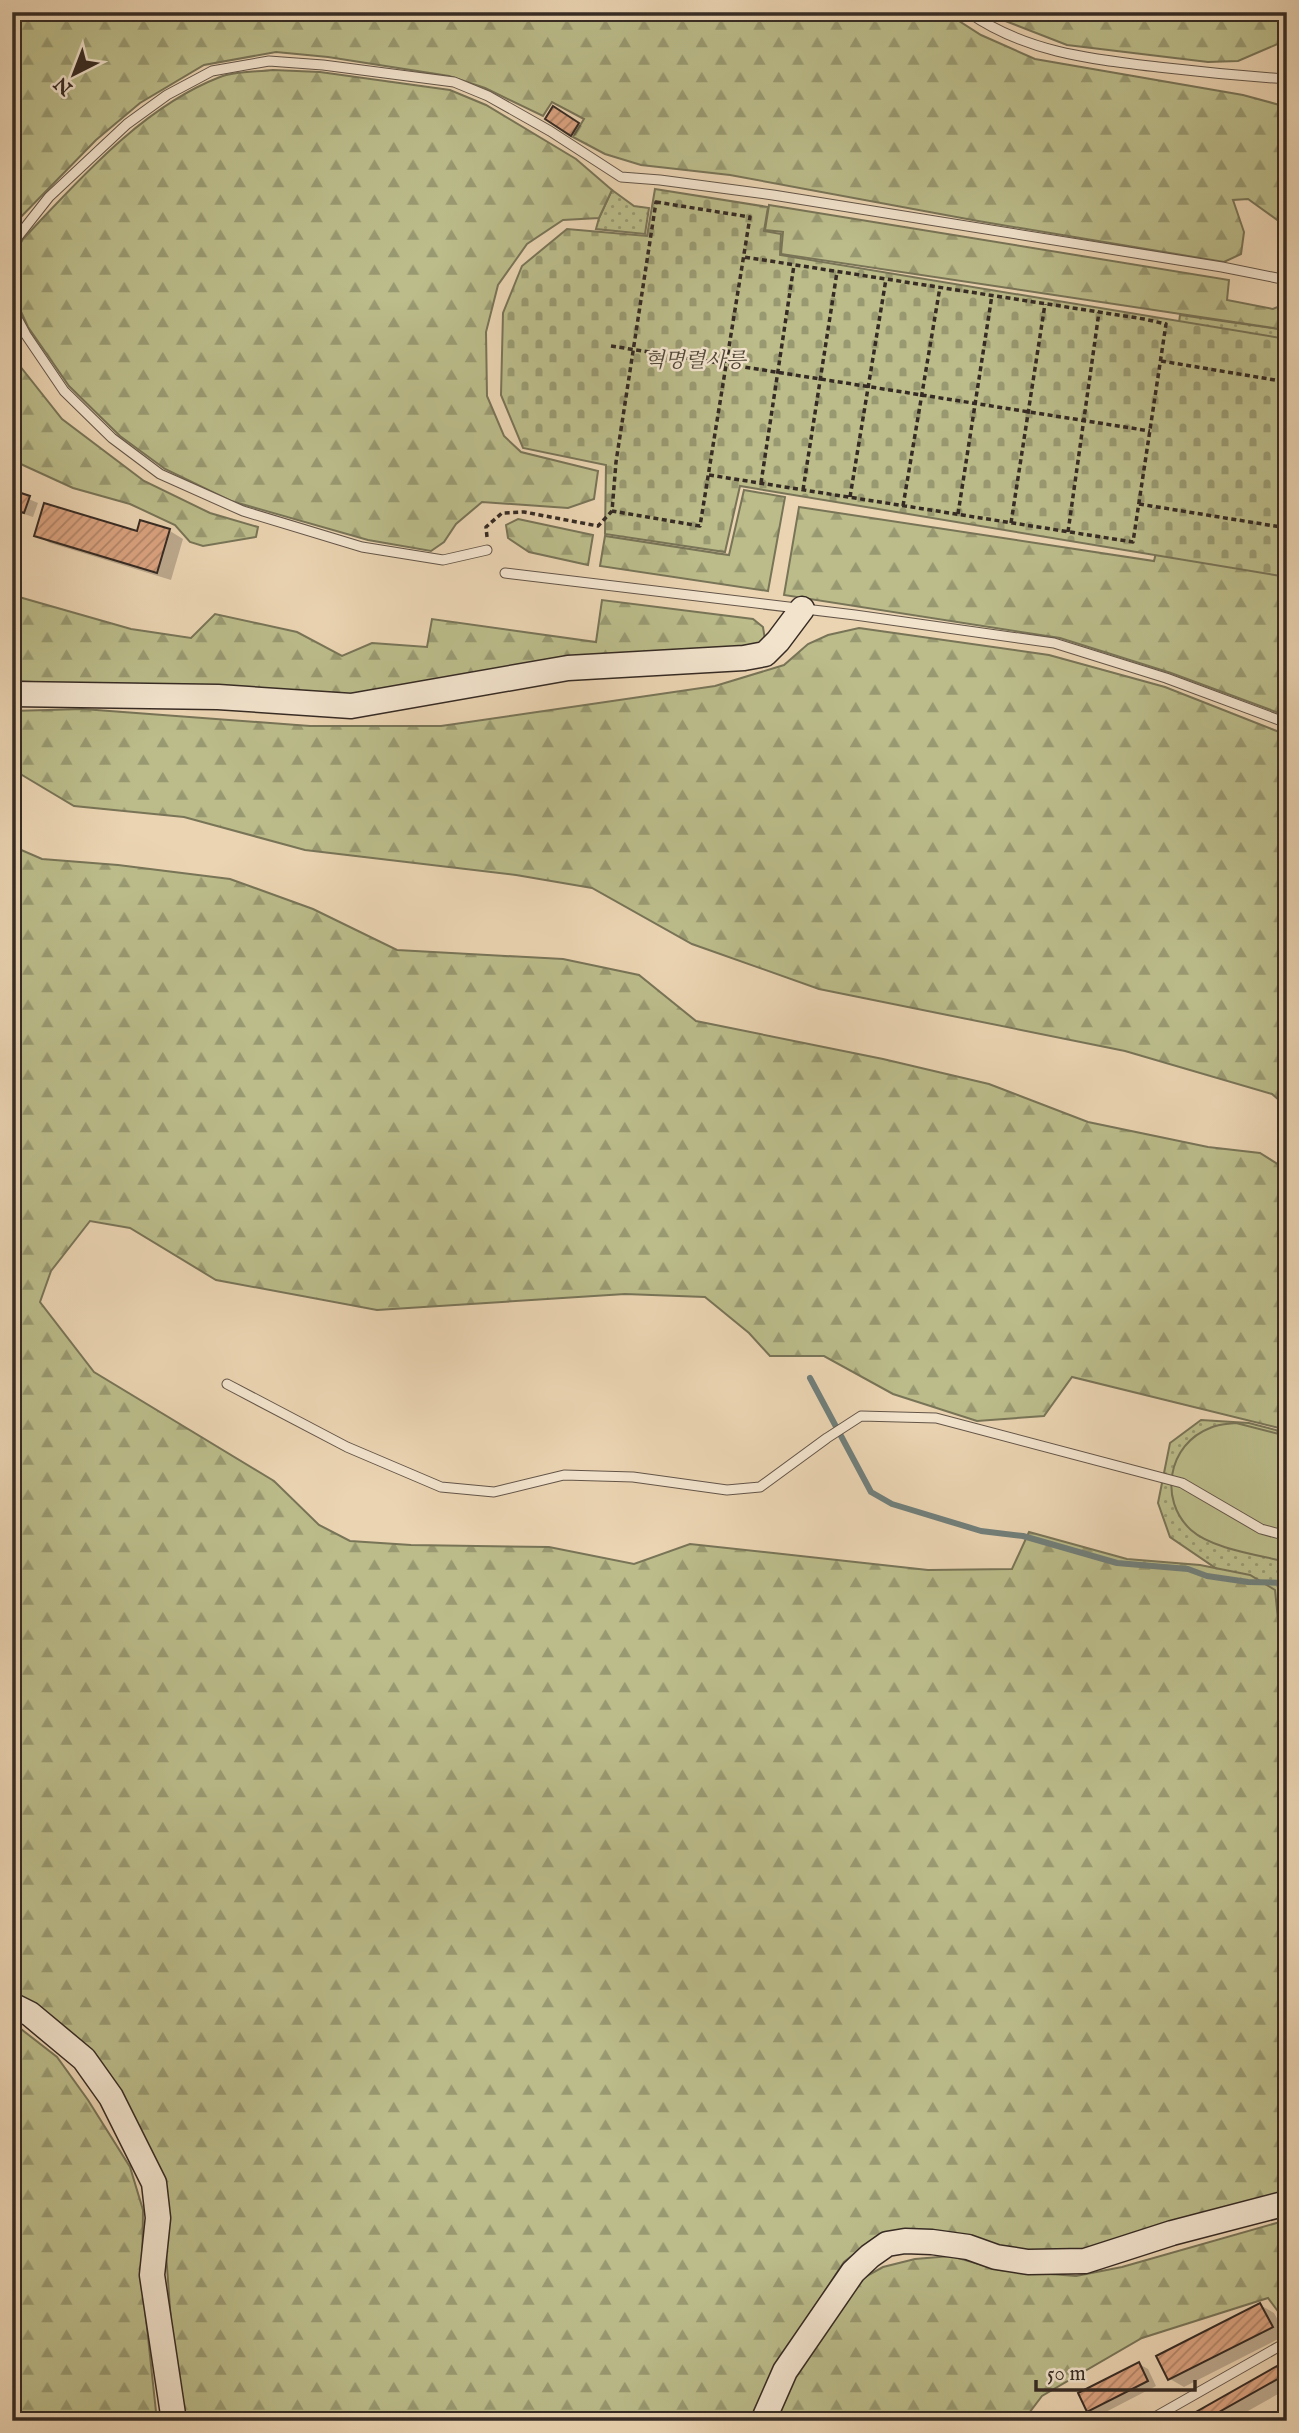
<svg xmlns="http://www.w3.org/2000/svg" width="1299" height="2433" viewBox="0 0 1299 2433" font-family="'IM FELL English','Noto Serif KR',serif">
  <style>
    .green { fill: url(#green-dots); stroke: #787457; stroke-width: 2 }
    .forest { fill: url(#forest-firs); stroke: #787457; stroke-width: 2 }
    .cemetery { fill: url(#cemetery-stones); stroke: #787457; stroke-width: 2 }
    .pitch { fill: #bbbc8a; stroke: #787457; stroke-width: 2 }
    .shadow { fill: #0003 }
    .lines { fill: none; stroke-linecap: round; stroke-linejoin: round }
    .stream { stroke: #717f7a; stroke-width: 6 }
    .building { fill: url(#building-hatch); stroke: #362b24; stroke-width: 2 }
    .lane-casing { stroke: #635548; stroke-width: 11 }
    .secondary-casing { stroke: #362b24; stroke-width: 27 }
    .path { stroke: #362b24; stroke-width: 3.5; stroke-dasharray: 5 3.5; stroke-linecap: butt }
    .lane { stroke: #f2e3cd; stroke-width: 9 }
    .secondary { stroke: #f2e3cd; stroke-width: 24 }
    .labels { text-anchor: middle; dominant-baseline: central; stroke-width: 5; stroke-linejoin: round; paint-order: stroke }
    .park-label { font-size: 21px; font-style: italic; fill: #514838; stroke: #f2e3cd }
  </style>
  <defs>
    <pattern id="green-dots" width="8" height="8" patternUnits="userSpaceOnUse" patternTransform="scale(1.75)"><rect width="8" height="8" fill="#bbbc8a"/><path d="M2 2h.1M6 6h.1" fill="none" stroke="#999971" stroke-width="1.8" stroke-linecap="round"/></pattern>
    <pattern id="forest-firs" width="22" height="20" patternUnits="userSpaceOnUse" patternTransform="scale(1.75)"><rect width="22" height="20" fill="#bbbc8a"/><path d="M5 1l3.5 6h-7zM16 11l3.5 6h-7z" fill="#999971"/></pattern>
    <pattern id="cemetery-stones" width="16" height="16" patternUnits="userSpaceOnUse" patternTransform="scale(1.75)"><rect width="16" height="16" fill="#bbbc8a"/><path d="M2 7V4a2 2 0 0 1 4 0v3zM10 15v-3a2 2 0 0 1 4 0v3z" fill="#999971"/></pattern>
    <pattern id="building-hatch" width="6" height="6" patternUnits="userSpaceOnUse" patternTransform="scale(1.75)"><rect width="6" height="6" fill="#dba380"/><path d="M-1 1l2-2M0 6l6-6M5 7l2-2" fill="none" stroke="#b28569"/></pattern>
  </defs>
  <rect width="100%" height="100%" fill="#ebd4b2"/>
  <filter id="stains"><feTurbulence type="fractalNoise" baseFrequency=".00286" numOctaves="4"/><feColorMatrix values="0 0 0 0 .2 0 0 0 0 .09 0 0 0 0 .02 0 0 0 .5 -.17"/></filter>
  <radialGradient id="worn" r=".72"><stop offset=".6" stop-color="#630" stop-opacity="0"/><stop offset="1" stop-color="#630" stop-opacity=".3"/></radialGradient>
  <path class="green" d="M612 190 634 206 649 208 645 234 596 229 599 218Z
    M1180 315 1287 330V342L1176 345Z
    M1201 1420 1249 1423 1287 1433V1612H1280L1170 1537 1158 1503 1170 1443Z"/>
  <path class="forest" d="M12 12H945L981 35 1035 59 1243 95 1287 107V227L1248 199 1233 200 1244 232 1241 254 1224 262 978 221 730 175 641 165 605 154 573 137 584 119 552 102 543 116 485 88 449 76 328 57 276 52 204 65 140 103 96 140 12 226Z
    M990 12H1287V40L1238 61 1208 62 1067 45 1003 20Z
    M273 70 320 72 450 90 486 105 576 159 612 190 599 218 563 220 527 244 498 285 486 332 487 396 504 436 521 452 598 471 594 499 568 508 482 502 456 524 444 542 431 551 368 540 231 501 165 469 120 436 69 386 28 327 12 292V258L23 239C79 180 142 107 220 77 235 71 256 72 273 70Z
    M769 205 1229 280 1227 300 1273 309 1287 303V330L781 254 783 232 765 230Z
    M12 356 62 419 144 481 210 513 258 527 256 537 203 546 190 542 175 525 130 504 73 488 12 460Z
    M744 490 785 497 768 591 600 566 605 536 729 555Z
    M799 507 1154 561 1156 553 1287 574V716L1171 673 1060 638 784 595Z
    M518 519 593 535 588 565 529 552 508 538 506 525Z
    M12 595 131 629 191 638 215 614 297 632 342 656 372 643 427 647 432 619 596 642 602 600 753 619 763 627 765 640 749 649 361 697 12 681Z
    M859 628 1049 655 1165 687 1287 735V1107L1272 1094 1125 1051 819 989 692 944 592 888 516 875 305 850 184 817 74 806 12 769V711L83 709 310 726H441L715 686 784 665 808 644 828 635Z
    M12 846 42 859 118 865 230 879 313 909 397 950 563 959 639 975 696 1021 883 1059 989 1084 1088 1122 1208 1147 1260 1153 1287 1170V1430L1072 1377 1044 1416 977 1421 893 1394 824 1356H770L749 1333 705 1297 625 1294 377 1310 216 1280 130 1228 90 1221 51 1271 40 1302 94 1372 274 1481 319 1525 350 1541 411 1545 549 1547 634 1564 690 1544 928 1570 1012 1569 1029 1532 1127 1559 1200 1565 1250 1575 1275 1590 1279 1629 1287 1632V2193L1106 2246 1039 2254 908 2230 880 2234 844 2262 779 2361 752 2421H182L174 2364 165 2239 111 2081 12 1995Z
    M12 2022 57 2057 88 2100 130 2167 143 2210 142 2281 157 2421H12Z
    M1287 2220V2316L1283 2318 1268 2298 1142 2338 1042 2396 1023 2421H775L791 2375 863 2278 883 2267 915 2259 951 2256 1000 2270 1076 2276 1122 2267Z"/>
  <path class="cemetery" d="M655 189 768 207 764 231 781 234 780 255 1287 339V577L740 486 725 552 605 534 606 465 523 448 501 395 503 313 522 266 567 229 647 236Z"/>
  <path class="pitch" d="M1236 1423 1287 1436V1562C1259 1555 1212 1549 1191 1530 1158 1500 1168 1444 1210 1428 1218 1424 1227 1424 1236 1423Z"/>
  <path class="shadow" d="M554 109 582 126 576 136 548 119Z
    M12 492 38 503 33 517 12 510Z
    M141 522 170 531 183 539 171 580 50 543 36 535 138 533Z
    M1260 2305 1274 2313 1286 2335 1184 2387 1170 2379Z
    M1139 2364 1148 2369 1156 2386 1098 2416 1089 2411Z
    M1277 2368 1287 2373V2389L1230 2421H1183Z"/>
  <g class="lines">
    <path class="stream" d="M810 1378 871 1492 892 1504 981 1531 1023 1536 1117 1563 1188 1569 1207 1576 1248 1582 1287 1583"/>
  </g>
  <path class="building" d="M553 106 579 123 571 136 545 119Z
    M12 490 30 496 24 513 12 509Z
    M44 503 137 531 140 520 170 529 157 573 34 536Z
    M1260 2303 1273 2327 1168 2380 1156 2356Z
    M1139 2362 1148 2381 1087 2412 1078 2393Z
    M1277 2366 1283 2376 1203 2421H1180Z"/>
  <g class="lines">
    <g class="lane-casing">
      <path id="lane" d="M968 12C1025 52 1090 59 1158 67 1201 72 1244 76 1287 79
        M12 244 49 197 127 124 167 95 212 71 269 61 323 65 454 82 488 96 550 131 621 177 660 180 773 195 1222 267 1287 280
        M12 309 26 335 64 391 112 438 160 474 243 511 362 547 443 560 487 550
        M505 573 855 615 1054 643 1166 678 1287 723
        M227 1384 347 1447 441 1487 494 1492 564 1475 633 1477 727 1490 760 1487 827 1438 861 1416 936 1418 1182 1483 1261 1529 1287 1536
        M1148 2421 1287 2342"/>
    </g>
    <g class="secondary-casing">
      <path id="secondary" d="M12 694 218 697 351 706 568 668 744 658 765 654 778 641 802 609
        M12 2005 30 2014 84 2059 111 2097 154 2183 158 2218 152 2275 174 2421
        M763 2421 785 2371 853 2272 870 2256 887 2244 905 2241 932 2242 968 2247 996 2257 1028 2262 1085 2261 1172 2233 1287 2203"/>
    </g>
    <path class="path" d="M656 202 750 217 700 526 612 511 616 462Z
      M611 346 1150 431
      M1161 361 1287 382
      M709 475 1133 542 1166 324 1144 319 744 257
      M761 483 794 265
      M803 490 837 272
      M850 497 886 279
      M1139 504 1287 528
      M903 506 940 287
      M958 514 992 295
      M1011 523 1045 304
      M1068 532 1099 312
      M487 537 486 527 502 513 524 512 598 526 612 511"/>
    <use href="#lane" class="lane"/>
    <use href="#secondary" class="secondary"/>
  </g>
  <g class="labels">
    <g class="park-label">
      <text x="695" y="361">혁명렬사릉</text>
    </g>
  </g>
  <rect width="1299" height="2433" fill="none" stroke="#ebd4b2" stroke-width="42"/>
  <rect x="14" y="14" width="1271" height="2405" fill="none" stroke="#362b24" stroke-width="3.5"/>
  <rect x="21" y="21" width="1257" height="2391" fill="none" stroke="#362b24" stroke-width="2"/>
  <g transform="translate(74 74) rotate(222)" stroke="#f2e3cd" stroke-width="5" paint-order="stroke">
  <path d="M0-5L12 26L0 18L-12 26Z" fill="#362b24"/>
  <text y="-10" font-size="19" font-weight="bold" text-anchor="middle" fill="#362b24">N</text>
  </g>
  <path d="M1036 2380v10h159v-10" fill="none" stroke="#362b24" stroke-width="3.5"/>
  <text x="1047" y="2380" font-size="21" fill="#362b24" stroke="#f2e3cd" stroke-width="5" paint-order="stroke">50 m</text>
  <rect width="100%" height="100%" filter="url(#stains)"/>
  <rect width="100%" height="100%" fill="url(#worn)"/>
</svg>
